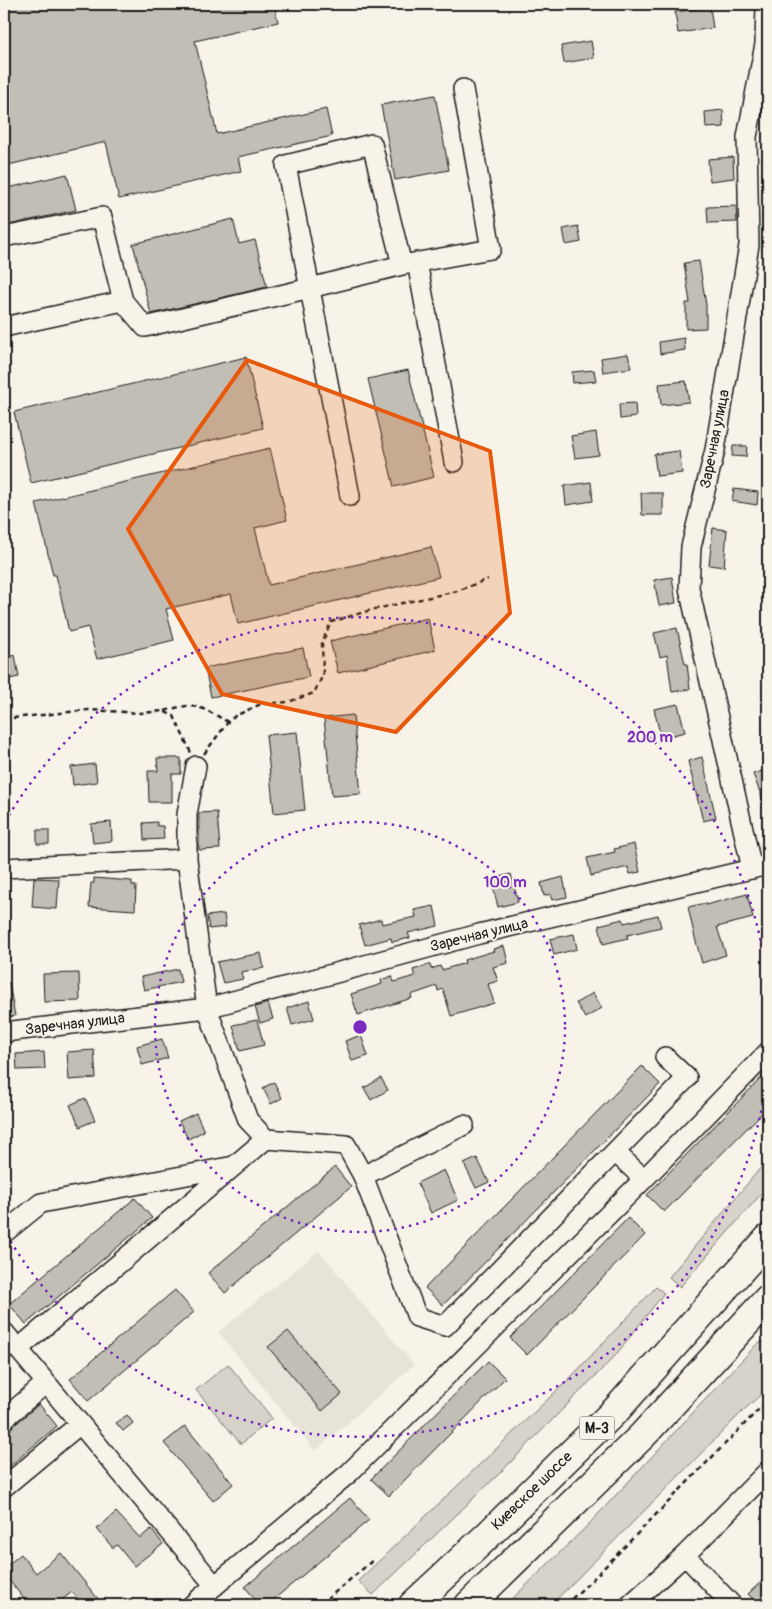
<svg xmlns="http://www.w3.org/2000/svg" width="772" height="1609" viewBox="0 0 772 1609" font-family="Pangolin,sans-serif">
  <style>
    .built { fill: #e6e3d9 }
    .green { fill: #d7d3cb; stroke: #7a7874 }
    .building { fill: #c0beb5; stroke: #1c1c1c }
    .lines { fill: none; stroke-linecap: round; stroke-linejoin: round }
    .minor-casing { stroke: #1c1c1c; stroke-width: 22 }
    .highway-casing { stroke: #1c1c1c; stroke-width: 31 }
    .path { stroke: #1c1c1c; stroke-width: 2.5; stroke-dasharray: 5 4; stroke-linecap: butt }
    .minor { stroke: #f7f3e8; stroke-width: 19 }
    .highway { stroke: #f7f3e8; stroke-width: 28 }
    .marked { fill: #e8590c; fill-opacity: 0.2; stroke: #e8590c; stroke-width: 4; stroke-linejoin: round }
    .ring { fill: none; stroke: #7b2cbf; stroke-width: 2.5; stroke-dasharray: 2.5 5 }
    .labels { text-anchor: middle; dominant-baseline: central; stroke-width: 4; stroke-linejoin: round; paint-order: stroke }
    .shield { fill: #f7f3e8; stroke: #5e5c59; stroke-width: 1 }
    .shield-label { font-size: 14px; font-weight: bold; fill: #1c1c1c }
    .street-label { font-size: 15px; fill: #1c1c1c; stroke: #f7f3e8 }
    .centre { fill: #7b2cbf; stroke: #f7f3e8; stroke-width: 2.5 }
    .ring-label { font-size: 15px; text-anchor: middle; font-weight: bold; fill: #7b2cbf; stroke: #f7f3e8; stroke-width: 4; stroke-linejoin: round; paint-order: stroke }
  </style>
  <rect width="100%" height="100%" fill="#f7f3e8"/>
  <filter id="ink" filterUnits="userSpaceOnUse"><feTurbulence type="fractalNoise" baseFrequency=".02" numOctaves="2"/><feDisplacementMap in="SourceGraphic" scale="10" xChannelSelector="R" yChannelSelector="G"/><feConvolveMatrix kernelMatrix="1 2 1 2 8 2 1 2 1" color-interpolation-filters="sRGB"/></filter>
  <g filter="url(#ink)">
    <path class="built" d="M319 1251 414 1365 315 1451 218 1332Z"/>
    <path class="green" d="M768 1159V1186L680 1287 669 1277Z
      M656 1287 664 1293 615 1356 502 1471 373 1595 358 1581 570 1378Z
      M768 1340V1388L744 1410 551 1605H506L588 1525 758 1343Z
      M228 1364 272 1418 241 1444 196 1390Z"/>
    <path class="building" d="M17 4H274L278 22 195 41 217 134 326 109 332 136 238 157 241 171 119 199 106 142 4 166V7Z
      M710 7 713 28 678 33 675 12Z
      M591 41 594 58 564 63 561 46Z
      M435 95 449 170 395 180 381 105Z
      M723 110 724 127 706 128 705 112Z
      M733 157 734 178 710 181 708 159Z
      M67 174 76 210 4 226V189Z
      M736 206 737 222 708 223 707 207Z
      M233 219 239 244 255 240 267 287 151 314 133 244Z
      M578 226 581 242 566 245 563 229Z
      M699 261 706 305V328L686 329V303H690L684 263Z
      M684 338 685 350 660 354 659 342Z
      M628 354 631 368 603 372 601 358Z
      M246 357 263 428 31 483 14 412Z
      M408 370 434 477 394 487 368 379Z
      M594 370 596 381 573 383 572 372Z
      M686 381 689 402 661 405 659 384Z
      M635 403 636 417 620 419 619 404Z
      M596 432 599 455 575 458 571 436Z
      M733 446H747L746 457 732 456Z
      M270 448 287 520 255 528 269 585 431 547 439 577 238 624 231 594 166 609 174 640 97 659 88 627 69 632 56 575H53L36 503Z
      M679 451 682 473 657 476 654 454Z
      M591 482 593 501 566 505 564 486Z
      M734 489 758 492 757 505 732 501Z
      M641 493H663V515H642Z
      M713 528 727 530 724 567 709 565Z
      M672 577 676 603 659 606 654 580Z
      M428 618 435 650 338 673 330 641Z
      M677 628 685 664H687L690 689 672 692 667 655 660 657 654 633Z
      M303 648 309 677 211 697 205 668Z
      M15 655 19 677 4 680V658Z
      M678 704 685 732 661 738 654 709Z
      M353 715 361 794 332 796 324 718Z
      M297 732 305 810 274 813 266 735Z
      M702 757 716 818 703 821 688 761Z
      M157 758H181V774H172V802H149L148 771H158Z
      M95 764 97 782 73 785 71 767Z
      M768 769V811H767L753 774Z
      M217 812 220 849 199 850V813Z
      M111 822 112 841 93 843 91 824Z
      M157 822V826H163L164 839 144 840 143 823Z
      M37 830H49V844H37Z
      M634 844 640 872 630 874 628 867 591 876 587 858 615 852 614 849Z
      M511 874 518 902 498 907 491 879Z
      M563 877 567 897 552 900 550 894 544 896 541 883Z
      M34 878 59 879 57 909 32 907Z
      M94 878 132 881V885L136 886 135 910 89 907 91 883H94Z
      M747 894 753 918 717 927 726 955 702 963 695 938 688 907 706 903V905Z
      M434 906 438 926 408 933 410 938 392 942 391 938 365 945 359 925 381 919 382 924 416 917 414 910Z
      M224 914 226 927 209 929 207 916Z
      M658 915 661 927 627 935 628 938 603 944 599 925 623 919 624 923Z
      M574 934 577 949 554 955 550 939Z
      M504 946 508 963 493 967 498 981 488 984 494 1003 451 1016 443 989 438 991 437 986 411 995 412 998 358 1015 351 994 382 984 381 980 392 976 394 982 415 976 413 970 430 964 431 969 440 966 442 970 465 963 464 960 494 951 493 949Z
      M261 953 264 968 241 972 243 979 223 983 217 962Z
      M178 969 181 982 144 990 141 977Z
      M79 973 80 1001 44 1002 43 974Z
      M4 983H9L15 1016 4 1018Z
      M593 993 602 1008 585 1018 576 1003Z
      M309 1001 314 1019 292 1025 287 1008Z
      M268 1003 273 1019 260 1023 255 1007Z
      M257 1020 264 1045 240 1051 233 1025Z
      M361 1035 368 1056 352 1061 345 1041Z
      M162 1039 168 1058 142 1065 137 1046Z
      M94 1050 96 1078 69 1080 67 1052Z
      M44 1052 45 1069 17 1070 16 1054Z
      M642 1066 660 1084 443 1305 425 1288Z
      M768 1071V1107L664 1212 647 1195Z
      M381 1078 388 1090 371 1100 364 1088Z
      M274 1082 282 1098 271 1104 263 1088Z
      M85 1098 95 1120 80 1127 70 1105Z
      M196 1113 204 1131 188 1139 179 1121Z
      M477 1158 489 1182 476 1188 464 1164Z
      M335 1167 351 1187 225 1293 208 1273Z
      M444 1170 458 1200 431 1213 417 1183Z
      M135 1198 152 1218 26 1324 9 1304Z
      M628 1218 645 1235 527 1355 510 1338Z
      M175 1290 194 1312 88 1401 70 1379Z
      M288 1331 342 1394 322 1411 268 1347Z
      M488 1361 505 1378 389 1496 371 1479Z
      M39 1404 57 1426 4 1471V1434Z
      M127 1415 133 1423 123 1431 116 1423Z
      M185 1426 233 1484 213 1501 164 1443Z
      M350 1498 369 1520 267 1605H260L245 1587Z
      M116 1512 140 1538 151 1529 163 1544 134 1566 117 1545 113 1548 97 1529Z
      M61 1553 103 1605H83L72 1592 55 1605H29L4 1574V1568L21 1554 36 1573Z
      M763 1580 768 1586V1594L758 1604 748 1594Z"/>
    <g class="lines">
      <g class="minor-casing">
        <path id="minor" d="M4 237 102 217 123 301
          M417 262 454 462
          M4 327 123 301 145 327 310 288 402 265
          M350 496 286 165 372 144 402 265 491 249 463 89
          M196 766 187 814V859L207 1008 248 1120 266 1139 346 1145 363 1176 417 1317 445 1326 687 1078 665 1057
          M4 868 187 859
          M752 869 689 588 691 547 715 450 749 245 747 137 765 44 766 4
          M4 1032 207 1008 479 934 768 865
          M615 1152 644 1179
          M363 1176 464 1125
          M4 1233 41 1203 234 1166
          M4 1332 215 1586
          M18 1349 266 1139
          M4 1419 46 1383
          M4 1487 80 1424
          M685 1555 732 1605
          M192 1605 349 1473 644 1179 768 1052
          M630 1605 685 1555 768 1471"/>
      </g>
      <g class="highway-casing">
        <path id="highway" d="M413 1605 487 1536 618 1408 768 1239
          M469 1605 643 1435 768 1299"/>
      </g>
      <path class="path" d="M165 711C195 701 201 707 228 722
        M4 719 88 710 141 713 163 711 174 716 191 753
        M204 754 228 722 235 716 261 704 288 702 314 693 323 675 322 643 331 622 371 610 457 591 488 579
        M4 1597 11 1605
        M320 1605 372 1561
        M565 1605 591 1581 768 1400"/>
      <use href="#minor" class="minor"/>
      <use href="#highway" class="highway"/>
    </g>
  </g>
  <path class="marked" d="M247 360 490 451 510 613 396 732 222 694 128 529Z"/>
  <g class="ring">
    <circle cx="360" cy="1027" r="205"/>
    <path d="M768 1066A410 410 0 0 1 5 1232M5 822A410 410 0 0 1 768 988"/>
  </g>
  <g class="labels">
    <rect class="shield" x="579.5" y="1416.5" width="35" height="23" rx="4"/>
    <g class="shield-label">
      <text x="597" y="1428">М-3</text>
    </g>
    <g class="street-label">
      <text transform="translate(715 439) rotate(-79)">Заречная улица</text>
      <text transform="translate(479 935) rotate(-14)">Заречная улица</text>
      <text transform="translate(75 1024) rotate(-7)">Заречная улица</text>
      <text transform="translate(532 1491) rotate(-44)">Киевское шоссе</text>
    </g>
  </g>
  <circle cx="360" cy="1027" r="8" class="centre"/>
  <g class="ring-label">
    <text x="650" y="742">200 m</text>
    <text x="505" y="887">100 m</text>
  </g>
  <rect width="772" height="1609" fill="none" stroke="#f7f3e8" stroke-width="20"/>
  <rect x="10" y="10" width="752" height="1589" fill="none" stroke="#1c1c1c" stroke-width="2" filter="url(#ink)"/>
</svg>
